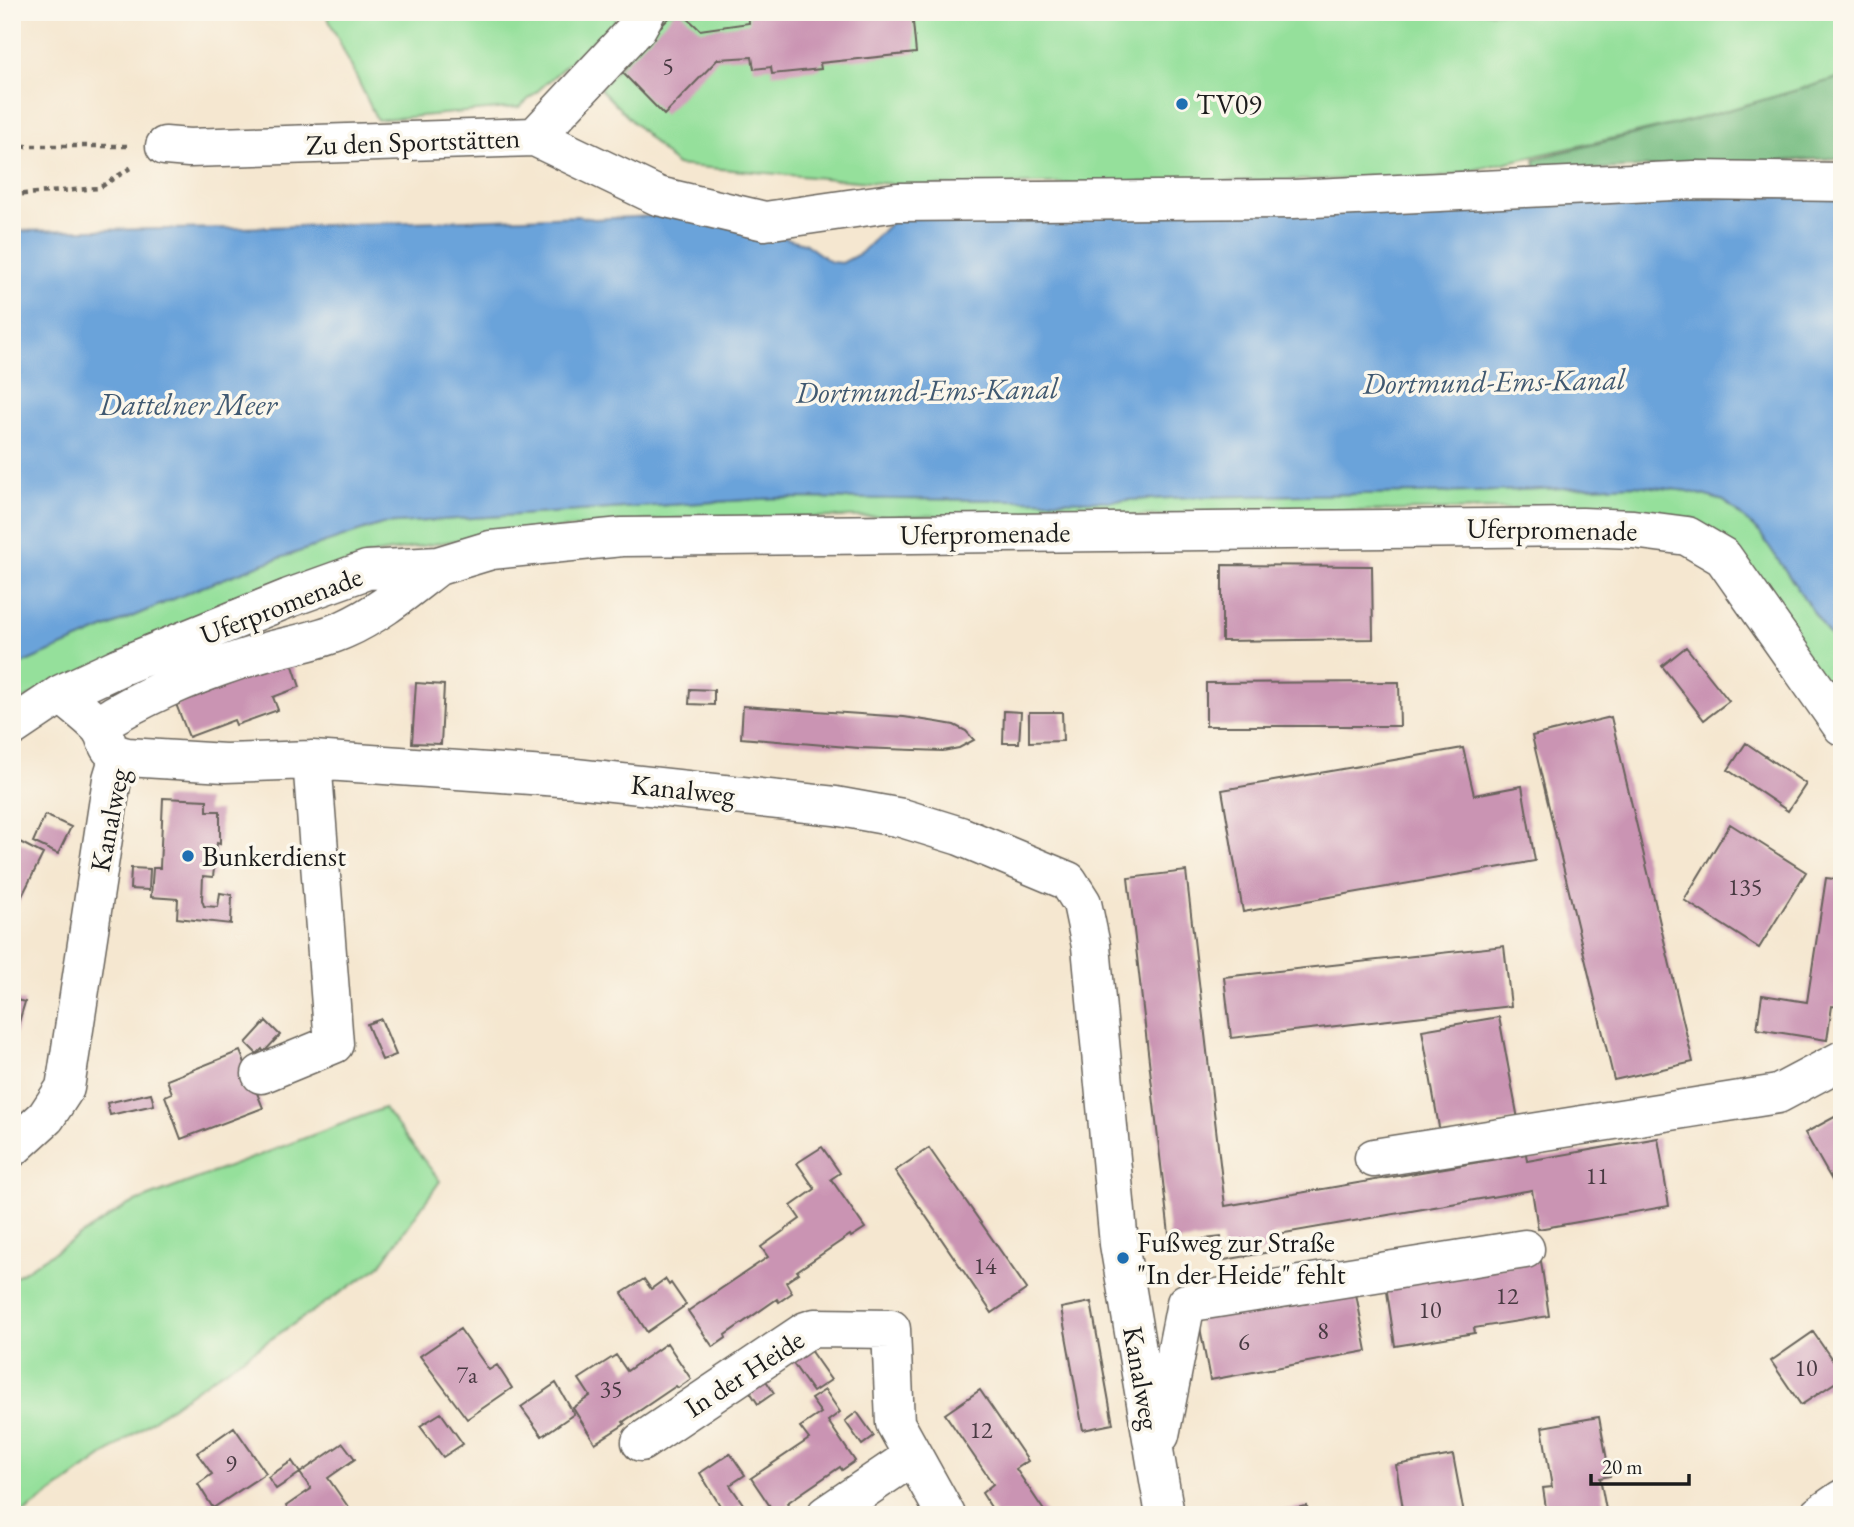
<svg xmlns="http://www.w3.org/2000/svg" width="1854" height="1527" viewBox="0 0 1854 1527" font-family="'EB Garamond',serif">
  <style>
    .green { fill: #95e09b; stroke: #587e5c; stroke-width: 2 }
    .forest { fill: #78be83; stroke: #4a6d50; stroke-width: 2 }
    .water { fill: #6ba3da; stroke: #44607b; stroke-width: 2 }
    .building { fill: #ca94b3 }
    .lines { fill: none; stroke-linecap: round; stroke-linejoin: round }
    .minor-casing { stroke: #68635b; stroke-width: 41 }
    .path { stroke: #68635b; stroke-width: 4.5; stroke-dasharray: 5 5; stroke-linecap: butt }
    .minor { stroke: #fff; stroke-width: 38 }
    .poi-dot { fill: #1f6fb2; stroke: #fbf7ec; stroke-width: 2.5 }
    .labels { text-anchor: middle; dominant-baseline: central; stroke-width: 7; stroke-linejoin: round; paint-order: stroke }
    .number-label { font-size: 24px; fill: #483a42 }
    .poi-label { font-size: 28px; fill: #1c1c1c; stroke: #fbf7ec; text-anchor: start }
    .street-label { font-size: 28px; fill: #1c1c1c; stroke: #fbf7ec }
    .water-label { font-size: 30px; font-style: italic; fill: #405971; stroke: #fbf7ec }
  </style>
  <rect width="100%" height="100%" fill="#fbf7ec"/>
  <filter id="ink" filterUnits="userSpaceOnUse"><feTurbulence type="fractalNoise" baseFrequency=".0143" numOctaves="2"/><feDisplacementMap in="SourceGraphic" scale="14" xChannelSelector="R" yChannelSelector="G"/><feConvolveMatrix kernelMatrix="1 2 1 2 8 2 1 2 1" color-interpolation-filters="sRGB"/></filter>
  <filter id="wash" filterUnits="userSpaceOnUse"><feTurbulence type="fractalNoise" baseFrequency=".00686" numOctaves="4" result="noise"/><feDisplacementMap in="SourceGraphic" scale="28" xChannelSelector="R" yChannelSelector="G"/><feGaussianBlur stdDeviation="1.57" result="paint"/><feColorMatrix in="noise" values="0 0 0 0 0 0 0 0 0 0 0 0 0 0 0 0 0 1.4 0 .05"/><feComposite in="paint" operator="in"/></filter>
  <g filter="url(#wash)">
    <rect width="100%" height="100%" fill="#f5e7d0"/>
    <path class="green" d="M325 12H613L616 20 520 107 377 120Z
      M663 12H1842V77L1701 118 1438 178 914 186 676 165 600 89Z
      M1635 485 1688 491 1724 501 1760 533 1842 654V715L1731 554 1536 509 1530 506 1517 509 1256 512 1248 509 1242 513 988 521 980 514 974 512 968 515 708 519 704 516 488 535 374 554 201 612 160 640 12 704V668L197 589 265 563 382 524 776 498 1108 501 1192 497 1473 492Z
      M384 1108 440 1181 379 1267 196 1389 21 1515H12V1279L128 1205Z"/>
    <path class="forest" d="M1842 77V158L1537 172 1534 159 1701 118Z"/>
    <path class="water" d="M1776 196 1842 197V654L1760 533 1724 501 1688 491 1635 485 1473 492 1192 497 1108 501 776 498 382 524 265 563 197 589 12 668V231L241 228 579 216 594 219 695 214 804 243 831 262 842 263 861 253 897 216Z"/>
    <g id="blocks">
      <path class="building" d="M675 12H681L700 30 749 23 748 12H912L916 53 820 63 821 69 772 74 771 67 754 69 752 57 718 59 664 115 619 69Z
        M1222 565 1372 566 1373 639 1222 641Z
        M1686 647 1729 701 1704 720 1662 666Z
        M291 660 300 687 273 697 278 710 236 725 234 720 189 737 176 704Z
        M1399 682 1400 726H1206V683Z
        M416 683 444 685 441 744 412 743Z
        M690 689 714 690V705L689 704Z
        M743 706 904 717 937 722 954 725 966 731 974 740 959 748 943 751 859 748 741 738Z
        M1004 711 1021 712 1019 743H1003Z
        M1029 712H1062L1063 741 1029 742Z
        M1611 717 1693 1062 1614 1080 1532 736Z
        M1746 743 1806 784 1788 811 1728 770Z
        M1463 748 1474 795 1522 786 1535 861 1243 912 1222 790Z
        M163 798 207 800V811H220V844L217 843 213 877 203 876 202 900 204 906 218 907 220 893 232 895 231 924 177 918 178 899 151 897 153 868H160Z
        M45 815 71 827 58 854 33 842Z
        M1730 824 1806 872 1759 948 1684 900Z
        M12 838 43 854 12 916Z
        M131 868 150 869 149 890 130 889Z
        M1186 871 1225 1206 1526 1154 1527 1161 1658 1138 1669 1206 1538 1229 1532 1190 1273 1235 1276 1251 1224 1260 1221 1237 1170 1243 1128 878Z
        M1826 878 1842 880V1000L1841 1007 1832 1006 1827 1040 1757 1029 1762 995 1807 1002Z
        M1504 946 1511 1006 1231 1038 1224 977Z
        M12 999 25 1002 13 1042H12Z
        M1499 1017 1518 1119 1440 1133 1422 1030Z
        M381 1019 396 1055 382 1060 367 1024Z
        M266 1021 280 1035 264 1052 262 1049 257 1054 246 1043Z
        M240 1051 263 1108 181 1139 165 1096 172 1093 167 1080Z
        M151 1093 154 1105 110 1115 107 1103Z
        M1842 1113V1180L1834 1184 1805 1133Z
        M822 1147 840 1173 831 1179 865 1228 851 1237 850 1235 797 1271 799 1273 786 1282 792 1293 779 1302 777 1299 725 1335 726 1338 713 1347 688 1311 768 1257 761 1247 800 1219 791 1206 815 1189 797 1163Z
        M929 1148 1027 1289 992 1313 895 1171Z
        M1541 1261 1549 1316 1474 1328 1475 1333 1395 1346 1386 1285Z
        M644 1279 651 1289 665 1279 669 1285 671 1283 686 1305 647 1332 622 1293Z
        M1356 1294 1367 1351 1210 1380 1198 1317 1278 1302 1279 1308Z
        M1091 1302 1113 1424 1083 1430 1061 1308Z
        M460 1329 489 1370 497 1365 512 1388 467 1419 420 1356Z
        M1813 1332 1842 1374V1378L1801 1405 1771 1361Z
        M667 1343 691 1379 678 1388 676 1386 623 1422 625 1424 595 1443 573 1408 590 1396 579 1379 616 1355 627 1371Z
        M805 1343 831 1380 813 1392 787 1355Z
        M761 1373 774 1393 758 1404 745 1384Z
        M556 1383 574 1414 542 1436 521 1407Z
        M825 1390 840 1412 828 1421 855 1461 842 1470 840 1467 787 1503 789 1506 776 1515 751 1478 809 1439 800 1427 821 1413 811 1399Z
        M980 1390 1028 1461 1016 1469 1047 1515H996L982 1493 993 1484 945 1414Z
        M857 1412 874 1436 862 1445 845 1421Z
        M441 1413 463 1444 443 1457 420 1426Z
        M1599 1417 1610 1476 1600 1478 1607 1515H1547L1543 1488 1552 1487 1542 1427Z
        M234 1427 266 1473 213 1508 198 1484 212 1474 197 1453Z
        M343 1443 355 1459 328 1478 349 1508 347 1509 351 1515H291L286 1506 311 1489 300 1473Z
        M730 1453 745 1475 730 1485 743 1504 727 1515H720L724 1512 700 1473Z
        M1453 1455 1464 1514 1404 1515 1396 1465Z
        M292 1461 300 1473 276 1489 268 1477Z
        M1307 1506 1308 1515H1267V1513Z"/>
    </g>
  </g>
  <g filter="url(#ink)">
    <use href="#blocks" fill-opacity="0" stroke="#68635b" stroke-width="2"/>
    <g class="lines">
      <g class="minor-casing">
        <path id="minor" d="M535 137 658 196 765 221 897 202 1293 199 1694 180 1842 182
          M165 146 189 148 535 137 637 28 646 12
          M61 694C73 705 88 715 99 727 110 740 102 752 127 757L225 763 312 760 575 778 835 806 902 818 960 836 1068 881 1082 903 1091 946 1119 1244 1165 1515
          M12 727 61 694 119 667 289 598 367 570 438 566 491 550 622 537 1582 527 1633 529 1687 536 1723 557 1842 726
          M101 729 103 722 114 715C161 688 211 668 262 653 290 645 319 641 345 629 379 614 409 588 438 566
          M261 1074 334 1044 312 760
          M12 1148 46 1117 65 1088 112 779 119 756
          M1374 1158 1778 1094 1842 1060
          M1160 1435 1186 1303 1525 1249
          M641 1442 806 1331 815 1328 891 1329 895 1423 946 1515
          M826 1515 913 1456
          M1819 1515 1842 1499"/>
      </g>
      <path class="path" d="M12 146H130
        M12 195 99 188 135 165"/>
      <use href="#minor" class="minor"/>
    </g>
  </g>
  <g class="poi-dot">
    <circle cx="1182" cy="104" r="7"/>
    <circle cx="188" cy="856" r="7"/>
    <circle cx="1123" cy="1258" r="7"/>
  </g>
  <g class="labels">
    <g class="number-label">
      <text x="668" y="65">5</text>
      <text x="1745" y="886">135</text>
      <text x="1597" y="1175">11</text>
      <text x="985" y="1265">14</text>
      <text x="1507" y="1295">12</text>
      <text x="1430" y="1309">10</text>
      <text x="1323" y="1330">8</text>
      <text x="1244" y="1341">6</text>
      <text x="1806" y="1367">10</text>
      <text x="467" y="1374">7a</text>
      <text x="611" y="1388">35</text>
      <text x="981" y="1429">12</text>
      <text x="231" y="1463">9</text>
    </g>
    <g class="poi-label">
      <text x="1196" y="104">TV09</text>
      <text x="202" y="856">Bunkerdienst</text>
      <text x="1137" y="1242">Fußweg zur Straße<tspan x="1137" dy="32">"In der Heide" fehlt</tspan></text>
    </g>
    <g class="street-label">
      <text transform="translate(413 141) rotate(-2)">Zu den Sportstätten</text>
      <text transform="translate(1552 529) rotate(1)">Uferpromenade</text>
      <text transform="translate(985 533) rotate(-1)">Uferpromenade</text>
      <text transform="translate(281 605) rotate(-21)">Uferpromenade</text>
      <text transform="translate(683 789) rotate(6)">Kanalweg</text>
      <text transform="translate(109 820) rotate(-79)">Kanalweg</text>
      <text transform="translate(744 1373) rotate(-33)">In der Heide</text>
      <text transform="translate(1142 1378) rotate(80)">Kanalweg</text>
    </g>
    <g class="water-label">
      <text transform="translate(1494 381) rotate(-1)">Dortmund-Ems-Kanal</text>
      <text transform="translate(927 390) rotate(-1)">Dortmund-Ems-Kanal</text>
      <text x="188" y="404">Dattelner Meer</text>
    </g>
  </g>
  <rect width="1854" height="1527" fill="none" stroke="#fbf7ec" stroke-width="42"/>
  <path d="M1591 1474v10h98v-10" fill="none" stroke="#1c1c1c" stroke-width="3.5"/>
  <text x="1602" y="1474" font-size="21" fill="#1c1c1c" stroke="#fbf7ec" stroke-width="5" paint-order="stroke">20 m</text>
</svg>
